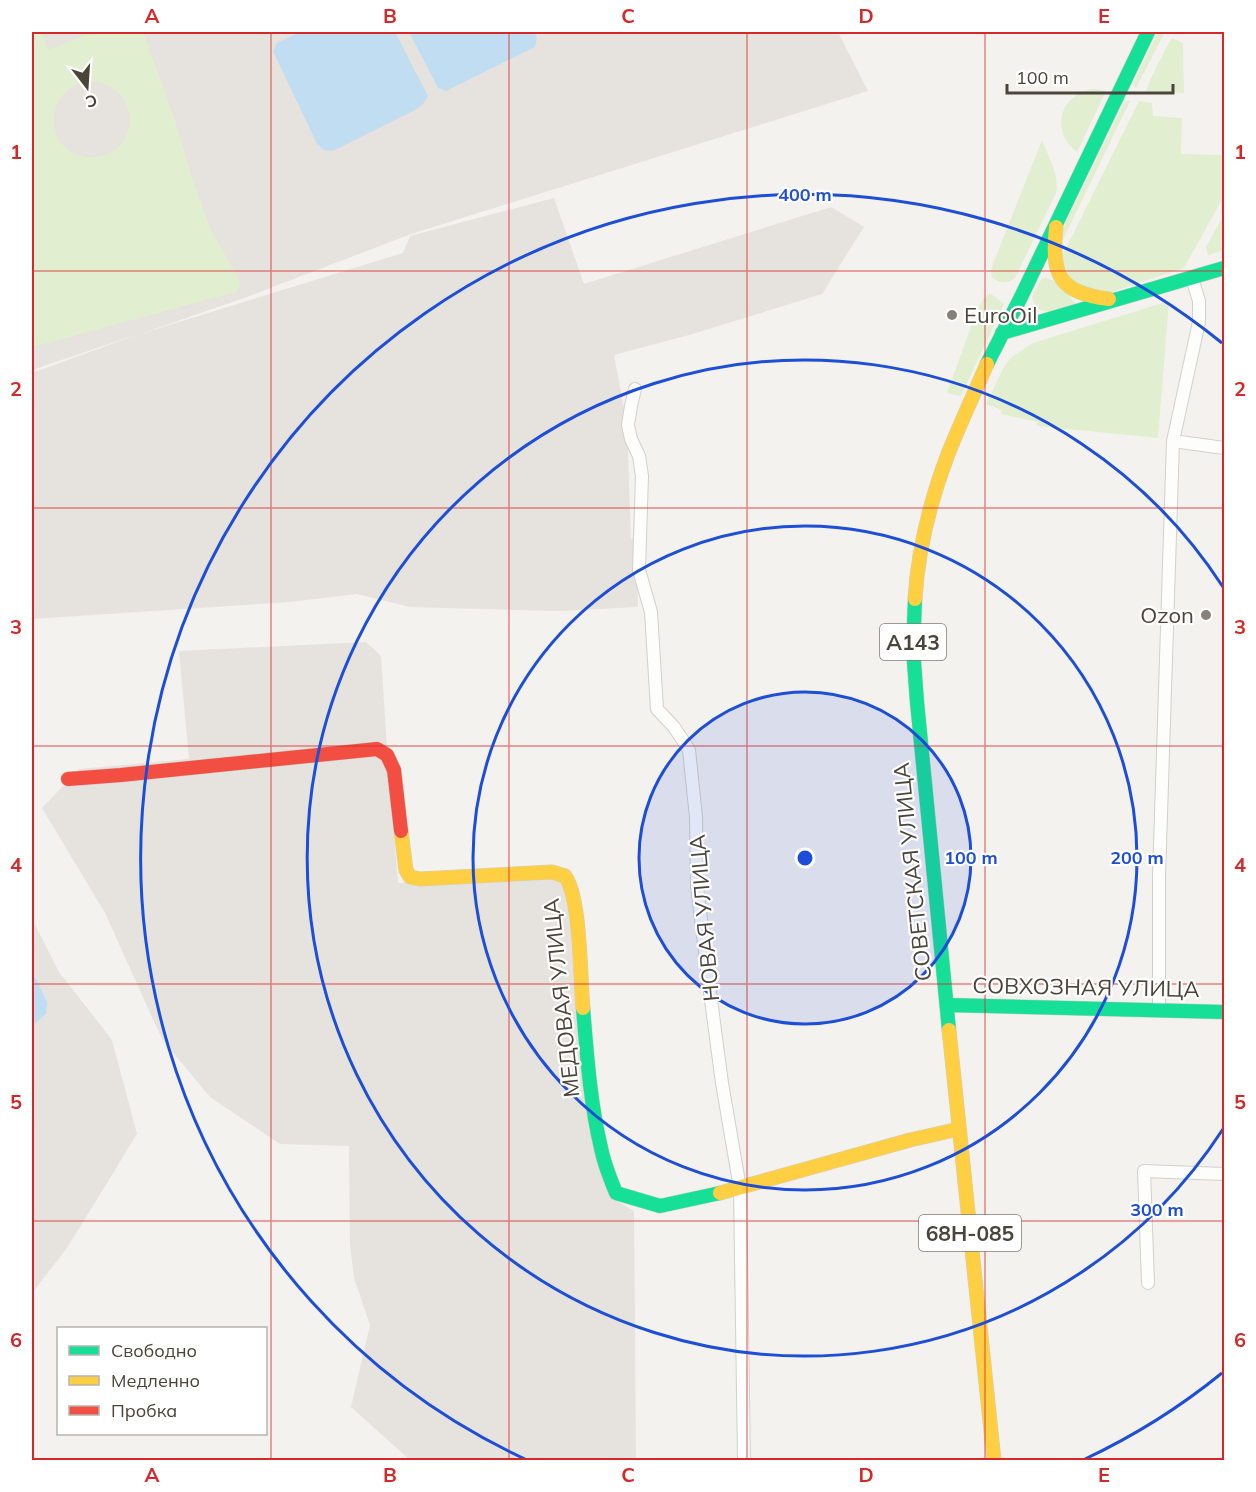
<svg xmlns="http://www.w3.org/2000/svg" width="1256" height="1492" viewBox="0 0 1256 1492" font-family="Mulish,sans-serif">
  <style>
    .industrial { fill: #e6e2de }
    .green { fill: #e1eecf; fill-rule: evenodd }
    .water { fill: #c0ddf1 }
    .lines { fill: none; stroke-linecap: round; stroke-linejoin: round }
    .street-casing { stroke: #d2d0cb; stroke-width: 14 }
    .fast-casing { stroke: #d3cfc5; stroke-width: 15 }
    .slow-casing { stroke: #d3cfc5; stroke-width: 15 }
    .jam-casing { stroke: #d3cfc5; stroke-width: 15 }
    .street { stroke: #fdfdfc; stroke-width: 12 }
    .fast { stroke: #16e098; stroke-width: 14 }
    .slow { stroke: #ffcf43; stroke-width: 14 }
    .jam { stroke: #f24e42; stroke-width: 14 }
    .grid { fill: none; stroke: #d62828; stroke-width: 1.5; stroke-opacity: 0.55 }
    .ring { fill: none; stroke: #1d4ed8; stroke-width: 3 }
    .poi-dot { fill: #868178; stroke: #fff; stroke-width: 2 }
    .labels { text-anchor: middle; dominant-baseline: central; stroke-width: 4.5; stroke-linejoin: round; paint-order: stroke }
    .shield { fill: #fff; stroke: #817c74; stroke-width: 1.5 }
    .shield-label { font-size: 21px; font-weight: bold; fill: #4b4439 }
    .poi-label { font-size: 22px; fill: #4b4439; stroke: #fff; text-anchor: start }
    .street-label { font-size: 22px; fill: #4b4439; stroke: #fff }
    .centre { fill: #1d4ed8; stroke: #fff; stroke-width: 3 }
    .ring-label { font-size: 18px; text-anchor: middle; font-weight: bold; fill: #1d4ed8; stroke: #fff; stroke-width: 4.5; stroke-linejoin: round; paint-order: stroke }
    .neatline { fill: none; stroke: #d62828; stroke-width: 2 }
    .grid-label { font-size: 20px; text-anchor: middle; font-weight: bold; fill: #d62828 }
  </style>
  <rect width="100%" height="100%" fill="#f4f2ee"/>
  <path class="industrial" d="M32 32H838L868 91 411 234 244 298 143 333 403 253 410 236 554 198 584 284 831 207 864 227 822 294 689 335 614 355 627 425 631 540 638 532 637 568 638 607 558 611 410 607 357 594 289 602 32 619V373L139 334 32 370Z
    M366 642 381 656 388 764 398 883 552 878 569 886 612 1198 634 1211 636 1460H410L351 1407 370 1325 354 1278 350 1244 349 1146 280 1144 210 1097 162 1039 105 913 42 808 79 769 189 759 179 651Z
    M32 919 59 972 112 1040 137 1134 67 1248 32 1293Z"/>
  <path class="green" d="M39 32H42L48 50 83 36 88 32H143L174 117 193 181 210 227 239 280 240 287 236 292 32 347V34ZM93 81C146 89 138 159 90 157 41 155 42 84 93 81Z
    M1158 32H1165L1136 88 1133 85 1134 82Z
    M1172 38 1183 43 1184 93 1146 91C1153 72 1162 55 1172 38Z
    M1094 89 1106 91 1077 152C1049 132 1060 93 1094 89Z
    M1127 101H1130L1058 250 1060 234 1124 103Z
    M1139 101 1152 103 1153 116 1182 118 1181 154 1224 155V196L1184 268 1105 294 1080 286 1070 277 1061 258Z
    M1042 140C1048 156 1060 176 1056 193L1015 278C1008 284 998 283 992 277L991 271 993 264Z
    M1224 217V250L1208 255 1206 247 1219 223Z
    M1044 278C1058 279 1067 294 1076 304 1061 309 1036 321 1032 296L1041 280Z
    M990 293 1004 304 961 396 947 393 976 313 983 299Z
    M1169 301 1158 438 1037 426V422L1001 414 1002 410 986 404 1005 365 1012 357 1033 343Z"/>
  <path class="water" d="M300 32H395L428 96 423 104 415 110 333 151 324 150 317 144 273 51 277 43Z
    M409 32H534L537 38 535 47 446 91 438 88Z
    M32 971 47 1002 46 1014 32 1026Z"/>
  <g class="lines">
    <g class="street-casing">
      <path id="street" d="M635 389 631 406 628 425 631 439 639 456 642 476 639 570 651 612 657 709 674 727 689 750 696 817 697 886 709 985 722 1083 740 1188 744 1460
        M1173 441 1224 448
        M1159 1010V877L1173 441 1199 322V301L1192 278
        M1148 1283 1144 1171 1224 1174"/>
    </g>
    <g class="fast-casing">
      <path id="fast" d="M1002 333 1224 268
        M987 364 1021 297 1148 32
        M915 599 913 649 917 702 949 1030
        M947 1005 1224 1012
        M583 1008C587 1055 590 1102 601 1148 604 1164 610 1178 616 1193L660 1206 720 1193"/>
    </g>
    <g class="slow-casing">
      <path id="slow" d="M1056 227C1051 275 1059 293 1109 299
        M915 599C918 550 931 499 948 454 960 424 974 394 987 364
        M401 831 406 870 410 877 420 879 552 872 565 876C581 898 580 978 583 1008
        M949 1030 994 1460
        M720 1193 910 1140 959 1129"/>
    </g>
    <g class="jam-casing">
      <path id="jam" d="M68 779 121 775 377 749 387 755 394 770 401 831"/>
    </g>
    <use href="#street" class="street"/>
    <use href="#fast" class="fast"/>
    <use href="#slow" class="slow"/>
    <use href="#jam" class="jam"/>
  </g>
  <path class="grid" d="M271 32V1460M509 32V1460M747 32V1460M985 32V1460M32 271H1224M32 508H1224M32 746H1224M32 984H1224M32 1221H1224"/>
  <circle cx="805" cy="858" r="166" fill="#1d4ed8" fill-opacity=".12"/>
  <g class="ring">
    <circle cx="805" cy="858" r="166"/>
    <circle cx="805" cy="858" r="332"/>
    <path d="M1223 1129A498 498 0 1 1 1223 587"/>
    <path d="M1222 1373A663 663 0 0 1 1085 1459M525 1459A663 663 0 1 1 1222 343"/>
  </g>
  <g class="poi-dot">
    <circle cx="952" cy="315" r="6"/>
    <circle cx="1206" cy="615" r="6"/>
  </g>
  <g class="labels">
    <g class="shield">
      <rect x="880" y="624" width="66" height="36" rx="4.5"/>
      <rect x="919" y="1215" width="102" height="36" rx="4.5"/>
    </g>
    <g class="shield-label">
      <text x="913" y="642">А143</text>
      <text x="970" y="1233">68Н-085</text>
    </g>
    <g class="poi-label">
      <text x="964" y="315">EuroOil</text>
      <text x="1194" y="615" text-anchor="end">Ozon</text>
    </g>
    <g class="street-label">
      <text transform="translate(912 872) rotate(-96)">СОВЕТСКАЯ УЛИЦА</text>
      <text transform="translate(704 918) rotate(-95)">НОВАЯ УЛИЦА</text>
      <text transform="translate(1086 987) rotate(1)">СОВХОЗНАЯ УЛИЦА</text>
      <text transform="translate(561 998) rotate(-96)">МЕДОВАЯ УЛИЦА</text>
    </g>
  </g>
  <circle cx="805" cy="858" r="9" class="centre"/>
  <g class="ring-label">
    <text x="805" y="201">400 m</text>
    <text x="971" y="864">100 m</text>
    <text x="1137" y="864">200 m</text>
    <text x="1157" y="1216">300 m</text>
  </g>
  <rect width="1256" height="1492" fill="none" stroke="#ffffff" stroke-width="66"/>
  <rect x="57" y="1327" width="210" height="108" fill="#ffffff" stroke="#b7b4b0" stroke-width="1.5"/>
  <rect x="69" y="1346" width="30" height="9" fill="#16e098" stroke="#b7b4b0" stroke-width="1.5"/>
  <text x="111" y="1357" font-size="18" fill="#4b4439">Свободно</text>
  <rect x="69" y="1376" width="30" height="9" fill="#ffcf43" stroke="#b7b4b0" stroke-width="1.5"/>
  <text x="111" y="1387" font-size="18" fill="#4b4439">Медленно</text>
  <rect x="69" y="1406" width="30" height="9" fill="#f24e42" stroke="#b7b4b0" stroke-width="1.5"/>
  <text x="111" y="1417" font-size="18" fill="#4b4439">Пробка</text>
  <g transform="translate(87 87) rotate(163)" stroke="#ffffff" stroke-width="4.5" paint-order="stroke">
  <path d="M0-4.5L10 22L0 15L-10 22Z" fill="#4b4439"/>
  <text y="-9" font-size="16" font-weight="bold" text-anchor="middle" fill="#4b4439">С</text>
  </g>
  <path d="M1007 84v9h166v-9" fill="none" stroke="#4b4439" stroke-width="3"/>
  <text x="1016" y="84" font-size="18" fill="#4b4439" stroke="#ffffff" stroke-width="4.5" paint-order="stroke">100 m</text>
  <rect x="33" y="33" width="1190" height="1426" class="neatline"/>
  <g class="grid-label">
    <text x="152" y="23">A</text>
    <text x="390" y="23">B</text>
    <text x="628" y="23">C</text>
    <text x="866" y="23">D</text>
    <text x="1104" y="23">E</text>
    <text x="16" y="159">1</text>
    <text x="1240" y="159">1</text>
    <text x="16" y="396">2</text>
    <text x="1240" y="396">2</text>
    <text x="16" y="634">3</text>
    <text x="1240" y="634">3</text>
    <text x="16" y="872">4</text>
    <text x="1240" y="872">4</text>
    <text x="16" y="1109">5</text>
    <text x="1240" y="1109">5</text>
    <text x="16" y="1347">6</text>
    <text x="1240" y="1347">6</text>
    <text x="152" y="1482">A</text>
    <text x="390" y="1482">B</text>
    <text x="628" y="1482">C</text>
    <text x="866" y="1482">D</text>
    <text x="1104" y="1482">E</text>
  </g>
</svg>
